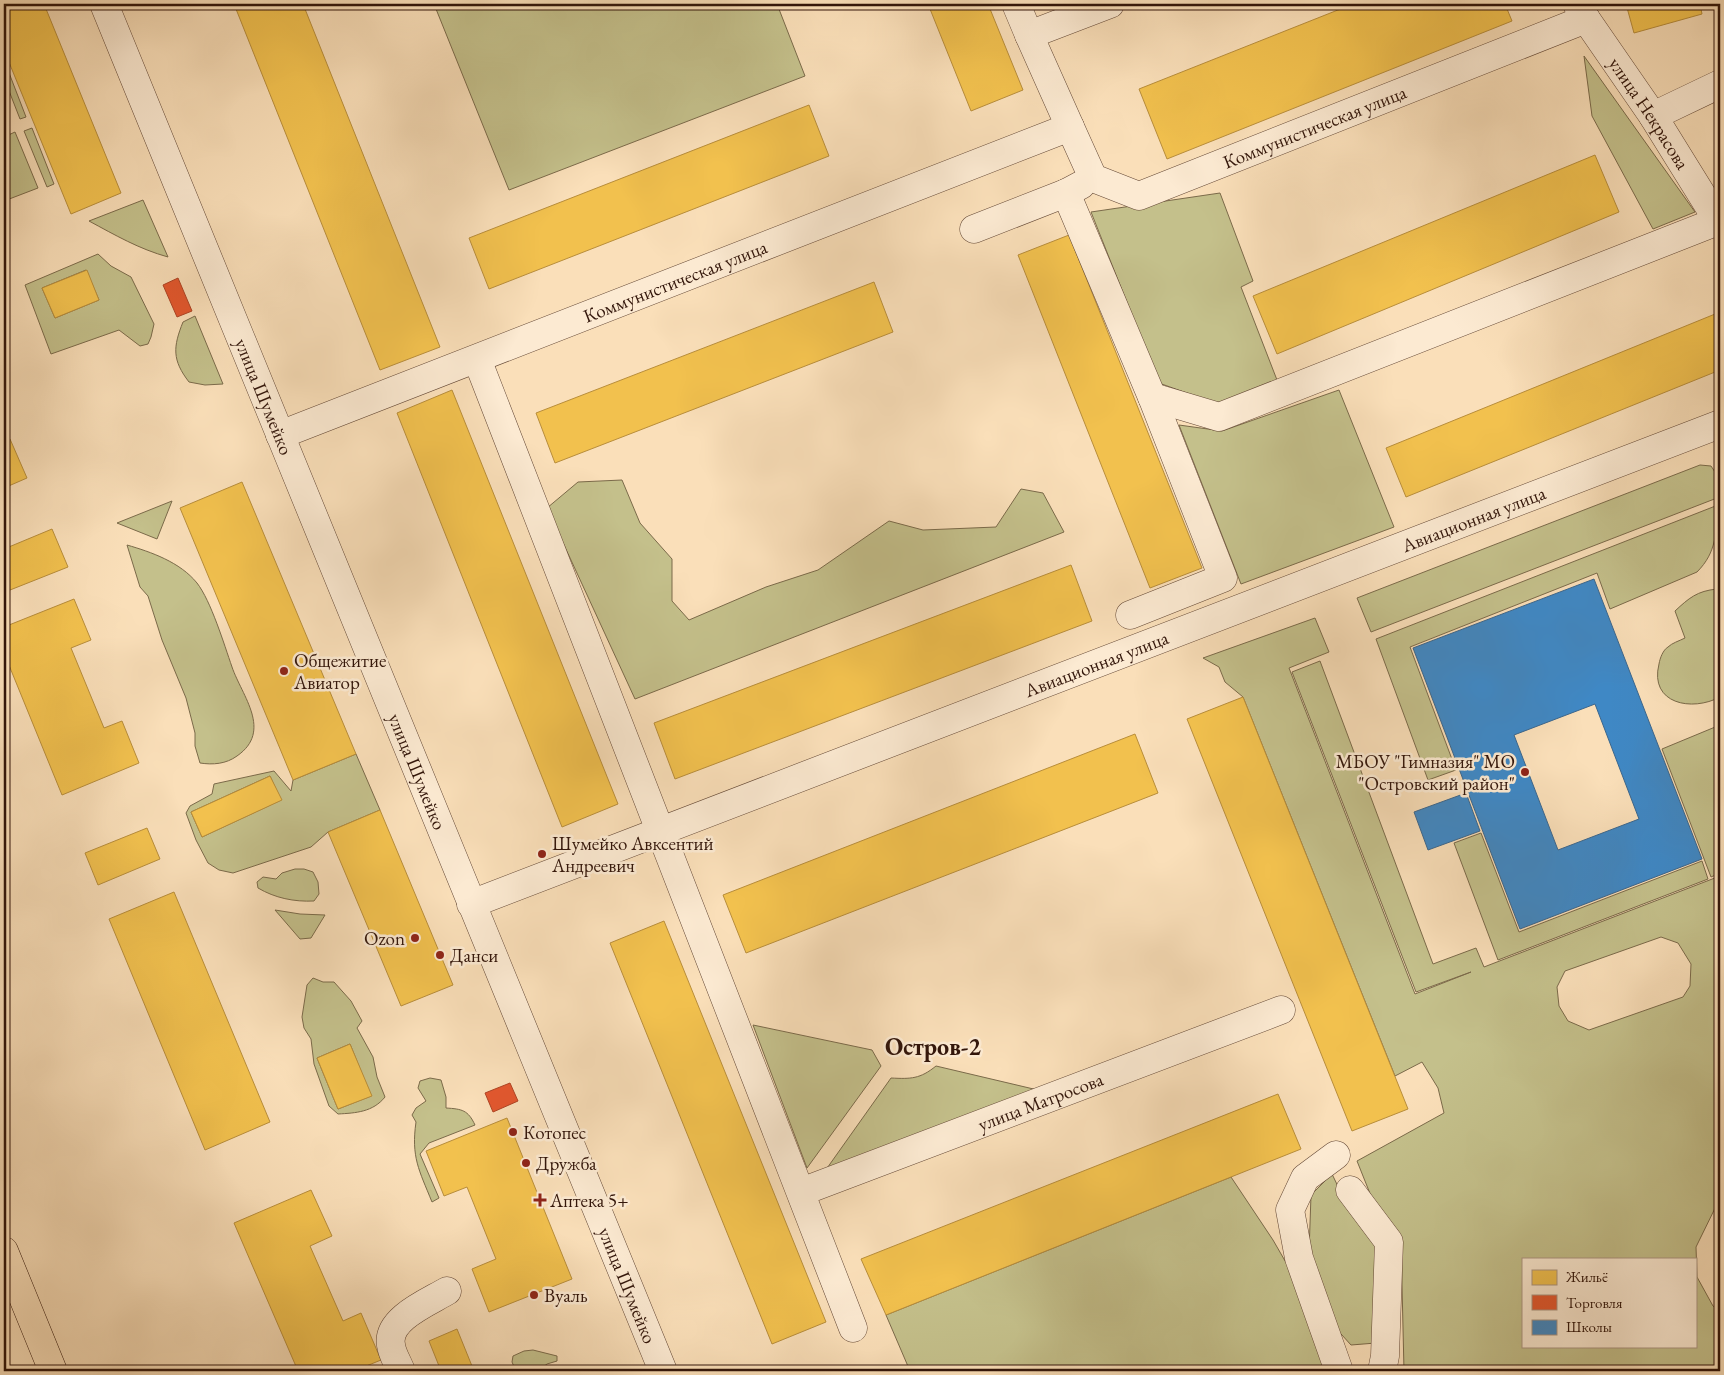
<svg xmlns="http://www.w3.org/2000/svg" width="1724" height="1375" viewBox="0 0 1724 1375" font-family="'EB Garamond',serif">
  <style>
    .green { fill: #c4c08b; stroke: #7b6a4a; fill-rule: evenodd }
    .homes { fill: #f2c14e; stroke: #b88d3a }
    .shops { fill: #e4572e; stroke: #af4323 }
    .schools { fill: #3f88c5; stroke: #3b668d; fill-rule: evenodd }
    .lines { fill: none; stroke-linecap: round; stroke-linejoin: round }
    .minor-casing { stroke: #644836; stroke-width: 29 }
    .major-casing { stroke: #32150a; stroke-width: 29 }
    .minor { stroke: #fcead2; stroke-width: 28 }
    .major { stroke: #fadfb9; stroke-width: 28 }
    .poi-dot { fill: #8f2418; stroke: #fcead2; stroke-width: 2 }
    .labels { text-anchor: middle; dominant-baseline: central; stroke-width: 5; stroke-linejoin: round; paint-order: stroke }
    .street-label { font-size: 19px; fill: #32150a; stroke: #fcead2 }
    .poi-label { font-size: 19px; fill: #32150a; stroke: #fcead2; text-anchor: start }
    .district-label { font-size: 24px; font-weight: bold; fill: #32150a; stroke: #fcead2 }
  </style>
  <rect width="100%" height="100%" fill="#fadfb9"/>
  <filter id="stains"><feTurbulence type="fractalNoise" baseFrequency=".004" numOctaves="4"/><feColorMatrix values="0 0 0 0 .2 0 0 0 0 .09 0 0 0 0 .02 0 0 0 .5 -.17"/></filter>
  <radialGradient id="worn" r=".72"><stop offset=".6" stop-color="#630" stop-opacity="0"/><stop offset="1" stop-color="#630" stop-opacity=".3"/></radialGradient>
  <path class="green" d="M434 4H777L805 76 509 190Z
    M1584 56 1695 212 1653 229 1592 116Z
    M6 65 26 117 20 119 4 78V66Z
    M32 128 54 184 47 187 24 131Z
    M15 132 38 188 4 201V137Z
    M1220 193 1253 281 1241 287 1277 380 1217 404 1159 383 1091 212Z
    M143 200 168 257C139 249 115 235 89 221Z
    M98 254 111 266 131 277 154 324 151 337 148 344 140 346 119 330 51 354 25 285ZM86 270 99 300 55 318 42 288Z
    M195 316 223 384 205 385 189 382C172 360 173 347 183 322Z
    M1339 390 1394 527 1241 584 1179 425 1222 431Z
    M1700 465 1711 466 1717 475V498L1371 632 1357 598Z
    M622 480 640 523 672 559V601L689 620 766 587 818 570 889 521 923 530 996 527 1021 489 1043 493 1064 532 635 699 547 508 578 482Z
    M172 501 157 539 117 523Z
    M1718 505C1716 532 1717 552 1697 572L1610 609 1597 573 1410 647 1456 770 1428 780 1376 639Z
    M127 545C151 552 180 562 197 583 211 601 224 644 232 667 242 696 273 731 237 756 226 764 213 765 200 763L195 746V733L186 698 162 640 148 596 140 587Z
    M1717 589 1720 591V697C1692 712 1649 704 1659 664 1660 658 1663 650 1668 647 1672 643 1679 641 1685 638L1675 611C1689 598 1697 591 1717 589Z
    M1315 618 1329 652 1289 668 1415 994 1471 972 1416 992 1292 672 1320 661 1433 964 1476 948 1484 967 1720 876V1198L1696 1247 1697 1277 1713 1306 1720 1311V1371H1404L1401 1241 1373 1201 1357 1161 1444 1113 1438 1088 1422 1062 1395 1076 1243 697 1225 682 1219 667 1203 658ZM1661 937 1678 943 1691 964 1690 986 1683 997 1589 1030 1568 1021 1559 1006 1557 987 1565 971ZM1523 1259H1695V1346H1523Z
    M1720 725V873L1711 877 1662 749Z
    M356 754 380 810 328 832 311 847 233 873 219 870 208 863 196 840 186 813 190 806 212 794 214 784 274 771 291 791 293 780ZM270 776 281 800 202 837 191 812Z
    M1481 833 1519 932 1702 861 1708 879 1498 960 1454 843Z
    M295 869H304L313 872 318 882 319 894 314 901C294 902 275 898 258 888L257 882 263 877 276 879 282 873Z
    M275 910 300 914 325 915 311 938 300 939Z
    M313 978 323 982H334L351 1001 362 1021 357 1028 373 1057 377 1077 385 1097C373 1112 356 1113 338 1114L329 1106 314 1064 311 1039 304 1028 302 1017 307 985ZM350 1044 371 1096 338 1109 317 1058Z
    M753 1025 872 1050 881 1066 807 1168Z
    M936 1066 1042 1091 825 1171 891 1078C911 1079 920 1079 936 1066Z
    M430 1078 441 1080 446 1097V1108C462 1109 468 1110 475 1125L429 1143 420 1154 439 1198 432 1202C419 1170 411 1157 416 1122L412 1115 416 1108 426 1101 418 1088 420 1081Z
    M1332 1174 1344 1199 1378 1244 1376 1343 1351 1345 1332 1324 1309 1253 1311 1195Z
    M1231 1177 1273 1240 1307 1299 1326 1371H1107L1105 1368 1098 1371H910L886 1315Z
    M533 1350 557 1356V1361L547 1364 538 1371H518L515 1369 512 1362 513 1356 524 1351Z"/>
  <path class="homes" d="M9 4H44L121 193 71 214 4 50V6Z
    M234 4H303L440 347 380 370Z
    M928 4H988L1023 90 971 111Z
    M1353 4H1505L1512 21 1167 159 1139 89Z
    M1626 4H1700L1702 14 1634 33Z
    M809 105 829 156 489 289 469 238Z
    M1595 155 1619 212 1277 354 1253 296Z
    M1069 235 1202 568 1150 588 1018 255Z
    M87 270 99 300 55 318 42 288Z
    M874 282 893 332 555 463 536 413Z
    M1720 312V370L1406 497 1386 448Z
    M452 390 618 804 562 827 397 413Z
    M10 439 27 478 4 488V442Z
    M242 482 356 754 293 780 180 508Z
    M52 529 68 567 5 592 4 589V549Z
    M1071 565 1092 621 675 779 654 723Z
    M74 599 91 640 71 648 104 728 122 721 139 763 62 795 4 653V627Z
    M1243 697 1408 1109 1352 1131 1187 719Z
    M1135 734 1158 793 746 953 723 895Z
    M270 776 282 800 202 837 191 812Z
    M380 810 453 985 401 1006 328 832Z
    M147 828 160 859 98 885 85 853Z
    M174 892 270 1122 205 1150 109 919Z
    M664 921 826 1322 772 1344 610 943Z
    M350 1044 372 1096 338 1109 317 1058Z
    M1278 1094 1301 1149 886 1315 861 1259Z
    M507 1118 572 1279 489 1312 472 1269 496 1259 467 1187 444 1196 426 1151Z
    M311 1190 332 1236 310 1246 343 1321 361 1313 381 1360 354 1371H298L234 1223Z
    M457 1329 474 1371H441L429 1341Z"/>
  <path class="shops" d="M178 278 192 311 177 317 163 285Z
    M510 1083 518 1101 493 1112 485 1093Z"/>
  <path class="schools" d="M1594 579 1702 859 1520 929 1413 648ZM1595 704 1639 819 1558 850 1514 735Z
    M1466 793 1480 831 1428 850 1414 812Z"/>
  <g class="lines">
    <g class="minor-casing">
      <g id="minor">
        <path id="s1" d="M104 4 663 1371"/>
        <path d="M1016 4 1029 35"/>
        <path id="s2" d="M1577 4 1586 19 1653 116 1720 224"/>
        <path d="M1653 116 1720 84"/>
        <path id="s3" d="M1070 127 1093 178 1139 196 1586 19"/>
        <path d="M1066 193 1152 397 1223 578 1130 615"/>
        <path d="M974 229 1066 193 1081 185"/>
        <path d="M477 359 853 1328"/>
        <path d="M1152 397 1219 417 1718 221"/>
        <path id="s4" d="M280 435 1070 127 1029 35 1110 4"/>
        <path id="s5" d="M471 904 1720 424"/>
        <path d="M1336 1155 1305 1178 1290 1210 1299 1258 1339 1371"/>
        <path d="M1350 1190 1389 1242 1385 1356 1382 1371"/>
        <path id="s6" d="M801 1192 1281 1010"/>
        <path d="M401 1371C398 1363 392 1354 391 1345 386 1319 429 1302 447 1291"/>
      </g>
    </g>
    <g class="major-casing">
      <path id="major" d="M4 1251 53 1371"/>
    </g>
    <use href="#minor" class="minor"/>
    <use href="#major" class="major"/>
  </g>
  <g class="poi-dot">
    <circle cx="284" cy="671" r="5"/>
    <circle cx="1525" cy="772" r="5"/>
    <circle cx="542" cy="854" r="5"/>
    <circle cx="415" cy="938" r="5"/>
    <circle cx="440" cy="955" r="5"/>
    <circle cx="513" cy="1132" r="5"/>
    <circle cx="526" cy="1163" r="5"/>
    <path d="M537.5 1192.5h5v5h5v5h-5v5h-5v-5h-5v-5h5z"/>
    <circle cx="534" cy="1295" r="5"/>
  </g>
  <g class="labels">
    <g class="street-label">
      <text stroke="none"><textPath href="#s2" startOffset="131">улица Некрасова</textPath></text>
      <text stroke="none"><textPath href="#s3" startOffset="294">Коммунистическая улица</textPath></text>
      <text stroke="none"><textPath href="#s4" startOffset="424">Коммунистическая улица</textPath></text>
      <text stroke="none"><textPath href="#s1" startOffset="424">улица Шумейко</textPath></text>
      <text stroke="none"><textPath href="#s5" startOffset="1074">Авиационная улица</textPath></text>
      <text stroke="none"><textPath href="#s5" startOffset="670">Авиационная улица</textPath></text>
      <text stroke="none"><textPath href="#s1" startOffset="829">улица Шумейко</textPath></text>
      <text stroke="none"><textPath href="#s6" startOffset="256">улица Матросова</textPath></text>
      <text stroke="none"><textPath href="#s1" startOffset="1384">улица Шумейко</textPath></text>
    </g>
    <g class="poi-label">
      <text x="294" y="660">Общежитие<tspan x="294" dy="22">Авиатор</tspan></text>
      <text x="1515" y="761" text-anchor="end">МБОУ "Гимназия" МО<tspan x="1515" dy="22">"Островский район"</tspan></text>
      <text x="552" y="843">Шумейко Авксентий<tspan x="552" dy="22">Андреевич</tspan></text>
      <text x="405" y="938" text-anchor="end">Ozon</text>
      <text x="450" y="955">Данси</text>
      <text x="523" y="1132">Котопес</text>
      <text x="536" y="1163">Дружба</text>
      <text x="550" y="1200">Аптека 5+</text>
      <text x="544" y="1295">Вуаль</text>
    </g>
    <g class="district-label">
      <text x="933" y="1046">Остров-2</text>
    </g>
  </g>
  <rect width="1724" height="1375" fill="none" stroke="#fadfb9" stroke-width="20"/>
  <rect x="5" y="5" width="1714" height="1365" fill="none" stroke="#32150a" stroke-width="2.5"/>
  <rect x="10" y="10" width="1704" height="1355" fill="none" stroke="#32150a"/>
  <rect x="1522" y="1258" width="175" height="90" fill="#fcead2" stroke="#ab9582"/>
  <rect x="1532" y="1270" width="25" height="15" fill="#f2c14e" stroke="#ab9582"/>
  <text x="1566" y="1282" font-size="15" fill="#32150a">Жильё</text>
  <rect x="1532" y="1295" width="25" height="15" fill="#e4572e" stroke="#ab9582"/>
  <text x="1566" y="1308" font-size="15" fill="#32150a">Торговля</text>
  <rect x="1532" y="1320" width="25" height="15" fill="#3f88c5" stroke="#ab9582"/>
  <text x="1566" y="1332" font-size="15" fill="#32150a">Школы</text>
  <rect width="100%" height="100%" filter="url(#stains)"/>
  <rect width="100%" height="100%" fill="url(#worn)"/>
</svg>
